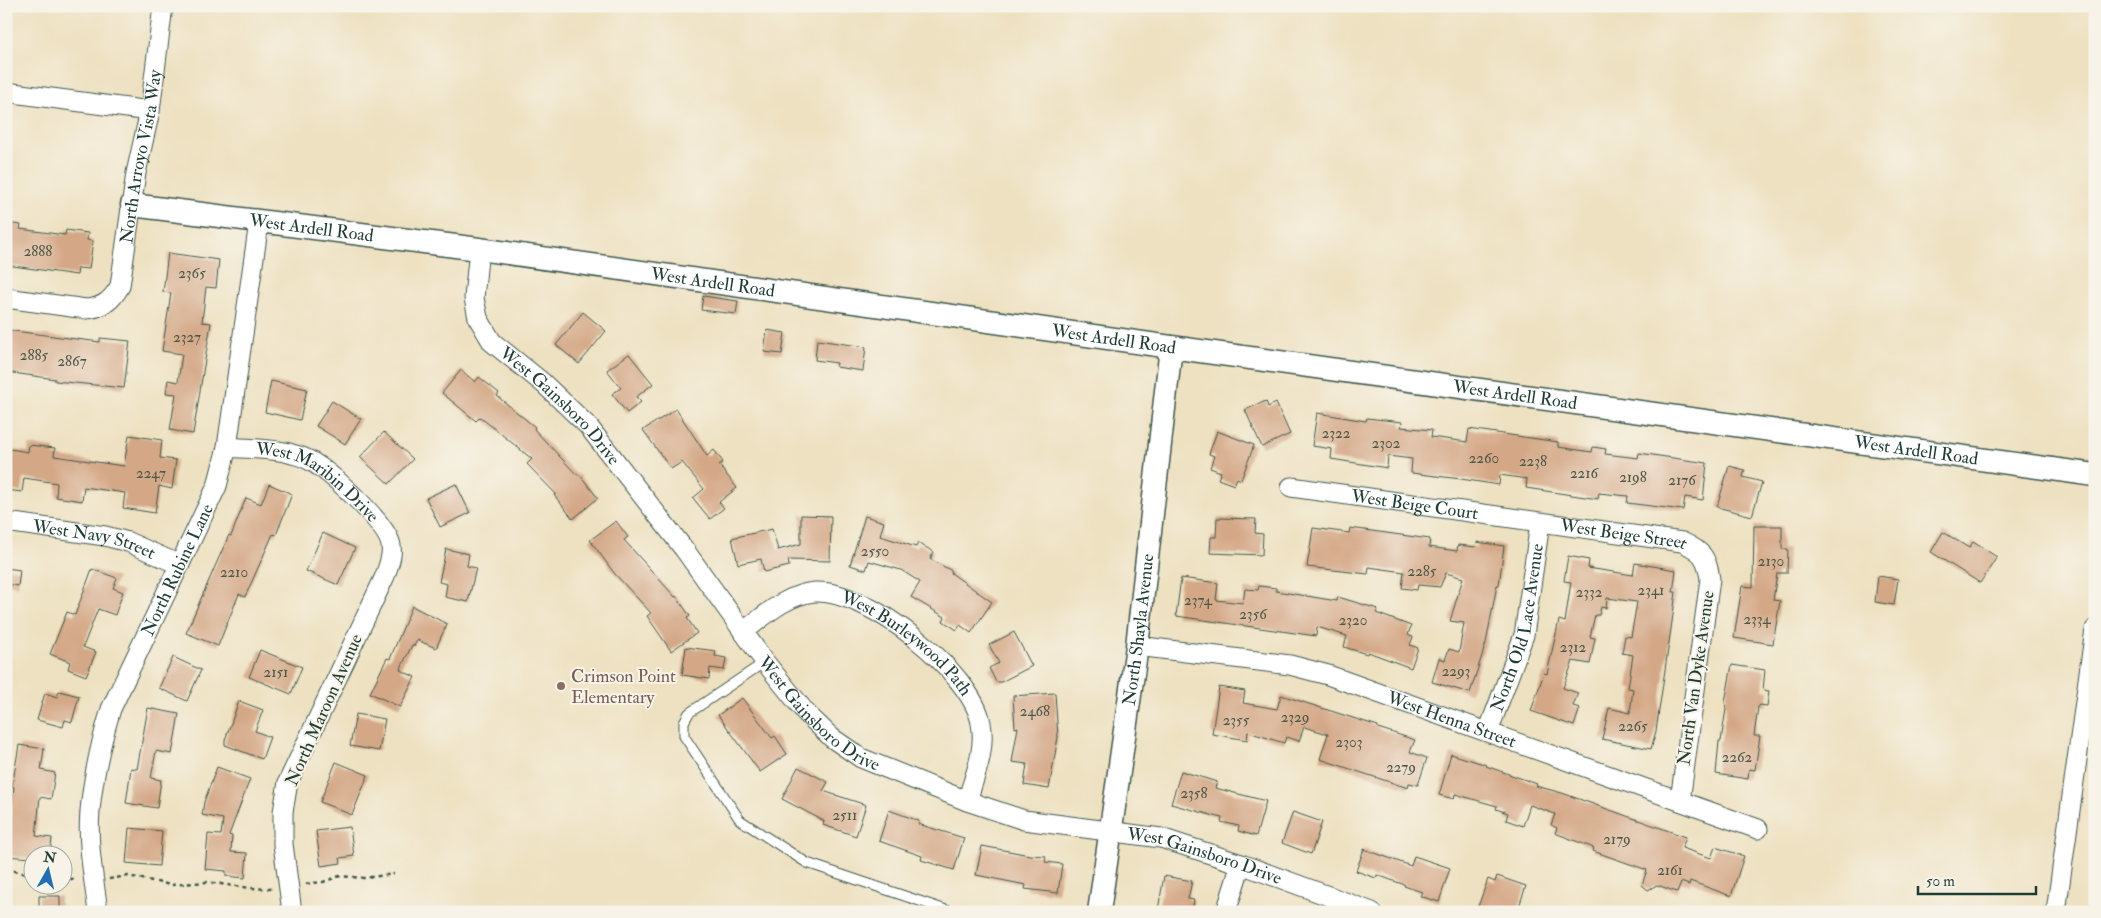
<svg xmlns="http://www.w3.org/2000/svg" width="2101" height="918" viewBox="0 0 2101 918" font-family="'IM FELL Double Pica',serif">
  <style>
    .building { fill: #d4a786 }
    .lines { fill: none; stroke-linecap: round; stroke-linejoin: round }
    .service-casing { stroke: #3e5649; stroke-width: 11 }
    .minor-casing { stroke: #3e5649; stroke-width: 21 }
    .tertiary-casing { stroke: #3e5649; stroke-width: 25 }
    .path { stroke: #3e5649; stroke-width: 2.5; stroke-dasharray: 4 4; stroke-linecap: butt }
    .service { stroke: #fff; stroke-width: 9 }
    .minor { stroke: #fff; stroke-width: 19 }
    .tertiary { stroke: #fff; stroke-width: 22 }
    .education-dot { fill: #8d6e63; stroke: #f7f3e8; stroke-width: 2 }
    .labels { text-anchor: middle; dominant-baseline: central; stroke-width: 4; stroke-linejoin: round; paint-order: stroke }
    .number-label { font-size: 15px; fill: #4c5848 }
    .street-label { font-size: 18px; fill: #1f3d34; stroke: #f7f3e8 }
    .education-label { font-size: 18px; fill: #785e54; stroke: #f7f3e8; text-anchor: start }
  </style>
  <rect width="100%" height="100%" fill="#f7f3e8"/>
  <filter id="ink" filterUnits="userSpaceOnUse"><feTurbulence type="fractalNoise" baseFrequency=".02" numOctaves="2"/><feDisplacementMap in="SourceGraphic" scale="10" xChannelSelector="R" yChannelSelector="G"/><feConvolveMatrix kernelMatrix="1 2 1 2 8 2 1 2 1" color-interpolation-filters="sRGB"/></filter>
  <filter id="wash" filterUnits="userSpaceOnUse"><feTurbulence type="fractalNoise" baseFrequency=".0096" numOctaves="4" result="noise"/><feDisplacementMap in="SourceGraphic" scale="20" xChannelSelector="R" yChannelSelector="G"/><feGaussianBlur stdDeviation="1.12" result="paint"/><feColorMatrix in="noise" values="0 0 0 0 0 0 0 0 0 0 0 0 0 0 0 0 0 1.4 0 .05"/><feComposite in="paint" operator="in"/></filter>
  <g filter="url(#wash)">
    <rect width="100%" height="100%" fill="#eee1c1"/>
    <g id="blocks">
      <path class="building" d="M6 223 21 225 20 229 65 235 66 230 88 233 87 240 93 241 89 269 78 268 77 275 6 265Z
        M168 253 219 260 216 288 206 287 202 322 211 323 193 434 170 430 176 394 166 393 168 380 178 382 182 354 162 351 171 293 163 292Z
        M703 296 738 301 736 314 701 310Z
        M583 312 606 331 579 364 556 345Z
        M6 330 100 342V338L130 341 124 388 55 381V379L6 372Z
        M767 330 785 333 782 354 764 352Z
        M817 340 866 347 863 371 836 367 837 363 815 360Z
        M629 354 653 384 636 397 641 402 627 413 612 394 621 388 607 370Z
        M461 370 475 382 479 377 499 393 497 396 535 427 534 429 576 474 580 475 598 498 573 519 554 495 556 494 527 464 532 459 480 417 476 421 442 393Z
        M271 381 307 389 300 420 265 412Z
        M332 401 361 419 345 444 316 426Z
        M1266 401 1268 407 1276 403 1290 434 1262 447 1245 410Z
        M676 409 707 456 714 450 723 462 719 465 737 488 719 502 724 508 710 519 693 498 704 489 682 462 671 469 643 430Z
        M1317 413 1366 421 1367 418 1402 422 1401 427 1432 430 1431 437 1467 442 1469 429 1558 442V447L1592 452 1593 447 1606 449 1605 454 1638 458 1639 453 1707 463 1703 500 1685 497 1683 510 1627 503 1628 496 1599 493 1598 499 1526 488 1527 479 1500 475 1499 485 1461 479 1411 473 1412 459 1388 456 1387 468 1331 459 1332 449 1312 446Z
        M1217 431 1254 445 1241 480 1237 478 1234 485 1218 479 1221 472 1210 468 1214 456 1209 454Z
        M384 432 413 459 389 484 360 457Z
        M129 435 162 440 160 458 176 460 172 489 159 486 155 513 123 508 125 493 84 487 82 501 56 497 57 483 24 478 22 492 6 490V471L10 449 28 452 29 445 55 448 54 456 124 466Z
        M1729 466 1745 470 1743 477 1762 482 1752 516 1717 507Z
        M269 484 292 494 276 535 273 534 245 597 239 594 218 646 186 633 217 562 229 535 231 536 246 498 261 504Z
        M456 484 470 513 440 527 426 498Z
        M801 515 831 516 830 561 788 560 789 566 764 572 761 559 738 564 732 538 772 529 778 550 801 544Z
        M865 516 884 522 880 536 916 547 918 543 934 552 930 559 952 571 951 573 992 602 971 633 960 625 957 630 943 621 945 617 911 597 920 582 901 570 869 561 866 570 850 565Z
        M1217 518 1256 519 1255 533 1263 534 1262 555 1210 553 1211 537H1216Z
        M616 521 628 537 624 540 675 597 676 596 690 616 687 618 697 633 671 651 647 616 651 613 614 573 590 540Z
        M1754 526H1782V549H1788L1787 573H1777L1773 600 1780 601 1773 644 1734 638 1742 586 1753 587Z
        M1313 528 1349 533 1350 528 1430 539 1429 547 1457 551 1458 545 1476 547 1477 542 1504 546 1499 585H1497L1486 643 1470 693 1432 682 1439 658 1445 660 1449 649 1459 652 1464 623 1450 621 1463 578 1446 573 1440 587 1418 585 1417 590 1402 588 1404 572 1369 567 1368 574 1307 567Z
        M1943 532 1969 548 1973 542 1997 557 1980 583 1931 552Z
        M323 533 355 548 338 585 306 571Z
        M446 549 469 554 467 566 476 568 468 602 445 597 447 584 439 582Z
        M1568 556 1589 560 1588 568 1633 575 1635 563 1676 570 1673 592H1676L1672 622 1656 731 1651 749 1602 739 1609 708 1630 713 1633 689 1628 688 1633 655 1622 653 1625 636 1631 637 1637 602 1607 598 1606 608 1601 607 1599 615H1595L1590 637 1595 638 1590 664 1573 661 1563 688 1578 693 1573 706 1580 708 1574 726 1531 711 1544 673 1547 674 1559 620 1565 622 1571 582 1564 581Z
        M6 568 20 570 18 586 6 584Z
        M92 569 117 578 113 588 123 592 115 615 98 609 83 647 96 652 86 676 68 669 70 662 50 654 67 612 75 615Z
        M1878 576 1898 579 1894 605 1875 602Z
        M1181 578 1218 583 1216 600 1243 603 1245 589 1258 590 1259 586 1276 588V591L1337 601 1338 597 1378 609 1376 613 1411 626 1408 635 1413 637 1410 645 1418 648 1411 668 1368 652 1367 654 1344 647 1347 636 1317 627 1316 636 1176 616Z
        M412 606 447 624 436 648 417 640 414 646 412 645 400 670 415 677 400 707 370 693 387 658 390 659Z
        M1014 632 1032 666 1001 682H996L989 668 999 663 989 645Z
        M686 647 716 651 715 656 726 658 724 670 710 668 709 679 682 675Z
        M260 650 302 667 291 694 249 677Z
        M173 657 201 670 187 701 159 688Z
        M1732 665 1765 670 1763 690 1769 691 1767 706 1760 705 1758 707 1754 736H1760L1755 770 1749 769 1748 779 1716 774 1719 741H1721L1726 709 1725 702Z
        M1219 687 1245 691 1243 703 1277 709 1281 695 1378 726V728L1415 740 1410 752 1427 758 1418 785 1409 783 1408 788 1320 759 1328 734 1304 727 1299 741 1286 737 1284 743 1248 732 1247 740 1212 734Z
        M59 691 79 696 72 722 65 720 63 727 37 720 45 693 57 697Z
        M1055 693 1058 737 1049 789 1024 785 1027 764 1012 762 1018 727 1015 728 1013 696Z
        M742 698 772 738 775 736 787 754 760 772 718 715Z
        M239 701 263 710 255 731 270 737 262 759 225 745V740Z
        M148 708 179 714 172 754 156 751 151 778 161 780 157 808 126 803 131 768 137 769Z
        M356 714 385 719 379 751 350 746Z
        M19 745 44 749 41 770 55 773 51 799 40 797 36 836 52 838 50 856H32V858L6 856 14 787H12Z
        M1451 754 1487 765 1486 766 1537 784 1536 786 1562 793 1686 837 1682 848 1711 858 1715 847 1744 856 1731 896 1690 881 1689 885 1681 882 1677 892 1657 885 1648 890 1642 885 1647 870 1593 851 1594 848 1555 833 1557 828 1551 825 1555 814 1530 805 1523 826 1506 820 1508 813 1496 809 1497 806 1455 794 1454 799 1439 795Z
        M336 762 368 775 352 815 320 802Z
        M217 767 250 779 229 835 232 836 231 852 247 853 245 878 226 876V871L205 869 208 834 221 835 223 819 202 815 204 802Z
        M798 767 828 782 823 791 866 805 856 836 823 825 824 821 782 799Z
        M1181 771 1217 782 1215 788 1266 801 1256 836 1238 831 1239 826 1221 822 1222 818 1171 804Z
        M889 810 919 821 918 824 964 838 954 870 921 860 922 856 879 841Z
        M1293 812 1322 822 1311 854 1282 843Z
        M350 827 354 856 340 858 341 863 321 866 316 831Z
        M129 828 162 831 159 866 126 863Z
        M982 846 1030 855 1046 856 1045 862 1062 864 1058 893 1025 889 1026 885 976 875Z
        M1364 849 1411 866 1414 856 1450 868 1439 902 1420 896 1422 892 1404 886 1405 885 1377 875 1376 878 1356 871Z
        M1164 876 1192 881 1188 899 1194 900 1192 912 1158 910Z
        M1497 876 1526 886 1517 912H1476L1488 879 1495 882Z
        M39 896H60V912H39Z"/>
    </g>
  </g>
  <g filter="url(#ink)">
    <use href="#blocks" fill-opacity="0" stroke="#3e5649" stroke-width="1"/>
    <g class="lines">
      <g class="service-casing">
        <path id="service" d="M765 662 689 713 684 722V736L740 820 807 863 952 912"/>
      </g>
      <g class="minor-casing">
        <g id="minor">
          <path d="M13 93 150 111"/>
          <path id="s1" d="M479 249 474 298 478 318 492 342 543 383 588 426 684 549 765 662 806 713 832 738 861 758 967 801 1024 820 1161 838 1241 864 1372 912"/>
          <path id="s2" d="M6 298 86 309C103 308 112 300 120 286L136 173 150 111 163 6"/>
          <path id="s3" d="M227 447C247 449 274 448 292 454 302 456 312 461 320 467 337 479 389 526 391 546 393 556 388 566 385 576L288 782 283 812V844L292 912"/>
          <path id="s4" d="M1291 487 1682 542C1702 551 1707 557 1710 579L1680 801"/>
          <path id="s5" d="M6 522 105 536 128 542 180 565"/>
          <path id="s6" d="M743 632C764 616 787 594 815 592 867 589 972 672 981 723 986 750 975 775 967 801"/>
          <path id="s7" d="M1137 646 1290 665 1328 675 1758 829"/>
          <path id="s8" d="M1488 732 1524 635 1540 523"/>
          <path id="s9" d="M98 912C94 879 87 845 90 811 93 777 101 742 111 709L217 486 227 447 259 222"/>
          <path d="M1226 912 1241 864"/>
          <path d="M2056 912 2095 629"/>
        </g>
      </g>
      <g class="tertiary-casing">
        <g id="tertiary">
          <path id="s10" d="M132 205 479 249 1171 347 2095 475"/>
          <path id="s11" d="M1099 912 1137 646 1171 347"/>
        </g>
      </g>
      <path class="path" d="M6 873 14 871 32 875
        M62 879H76
        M109 879 128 876 171 885 206 882 250 888 272 889
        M306 884 323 882 340 876 364 878 394 874"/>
      <use href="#service" class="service"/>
      <use href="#minor" class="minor"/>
      <use href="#tertiary" class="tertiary"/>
    </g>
  </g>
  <circle class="education-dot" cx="561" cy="686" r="5"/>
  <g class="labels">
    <g class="number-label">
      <text x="38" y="251">2888</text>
      <text x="192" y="273">2365</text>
      <text x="187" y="337">2327</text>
      <text x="34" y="355">2885</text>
      <text x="72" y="361">2867</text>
      <text x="1336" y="433">2322</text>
      <text x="1386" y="443">2302</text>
      <text x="1484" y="458">2260</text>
      <text x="1533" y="461">2238</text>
      <text x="151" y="473">2247</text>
      <text x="1584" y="473">2216</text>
      <text x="1633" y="477">2198</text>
      <text x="1682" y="480">2176</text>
      <text x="875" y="551">2550</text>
      <text x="1771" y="561">2130</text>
      <text x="1422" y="571">2285</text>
      <text x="234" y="572">2210</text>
      <text x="1651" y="590">2341</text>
      <text x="1589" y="592">2332</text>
      <text x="1198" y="600">2374</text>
      <text x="1253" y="614">2356</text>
      <text x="1757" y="619">2334</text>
      <text x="1353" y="620">2320</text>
      <text x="1573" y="647">2312</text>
      <text x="1456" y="671">2293</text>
      <text x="276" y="672">2151</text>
      <text x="1035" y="711">2468</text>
      <text x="1295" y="717">2329</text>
      <text x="1236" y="720">2355</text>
      <text x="1633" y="726">2265</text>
      <text x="1349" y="742">2303</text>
      <text x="1737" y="757">2262</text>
      <text x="1401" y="767">2279</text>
      <text x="1194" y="793">2358</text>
      <text x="845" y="815">2511</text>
      <text x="1617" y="839">2179</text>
      <text x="1670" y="870">2161</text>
    </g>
    <g class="street-label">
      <text stroke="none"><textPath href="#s2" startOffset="255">North Arroyo Vista Way</textPath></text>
      <text stroke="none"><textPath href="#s10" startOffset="181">West Ardell Road</textPath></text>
      <text stroke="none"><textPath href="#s10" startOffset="586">West Ardell Road</textPath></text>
      <text stroke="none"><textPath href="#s10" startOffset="991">West Ardell Road</textPath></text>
      <text stroke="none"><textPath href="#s10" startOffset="1396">West Ardell Road</textPath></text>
      <text stroke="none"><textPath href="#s1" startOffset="191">West Gainsboro Drive</textPath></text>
      <text stroke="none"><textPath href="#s10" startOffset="1801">West Ardell Road</textPath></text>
      <text stroke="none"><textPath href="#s3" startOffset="101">West Maribin Drive</textPath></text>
      <text stroke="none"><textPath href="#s4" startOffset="125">West Beige Court</textPath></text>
      <text stroke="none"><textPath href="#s4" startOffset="336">West Beige Street</textPath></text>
      <text stroke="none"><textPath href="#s5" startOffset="90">West Navy Street</textPath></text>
      <text stroke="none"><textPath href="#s9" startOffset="360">North Rubine Lane</textPath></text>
      <text stroke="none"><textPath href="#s8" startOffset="109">North Old Lace Avenue</textPath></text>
      <text stroke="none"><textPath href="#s11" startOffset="285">North Shayla Avenue</textPath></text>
      <text stroke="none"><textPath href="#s6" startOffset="192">West Burleywood Path</textPath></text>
      <text transform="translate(1696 678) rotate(-82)">North Van Dyke Avenue</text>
      <text transform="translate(324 710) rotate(-66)">North Maroon Avenue</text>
      <text stroke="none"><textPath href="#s1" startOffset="596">West Gainsboro Drive</textPath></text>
      <text stroke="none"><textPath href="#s7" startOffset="325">West Henna Street</textPath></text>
      <text stroke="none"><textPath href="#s1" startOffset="1016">West Gainsboro Drive</textPath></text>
    </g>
    <g class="education-label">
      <text x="571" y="676">Crimson Point<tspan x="571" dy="21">Elementary</tspan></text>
    </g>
  </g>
  <rect width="2101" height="918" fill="none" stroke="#f7f3e8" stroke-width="25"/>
  <g transform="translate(48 870) rotate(8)"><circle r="24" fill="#f7f3e8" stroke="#a1aaa0"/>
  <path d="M0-4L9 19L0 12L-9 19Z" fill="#1f6fb2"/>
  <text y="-8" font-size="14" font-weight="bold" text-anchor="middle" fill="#1f3d34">N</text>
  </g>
  <path d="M1918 886v8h118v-8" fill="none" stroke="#1f3d34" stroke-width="2.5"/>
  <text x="1926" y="886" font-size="15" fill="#1f3d34" stroke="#f7f3e8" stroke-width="4" paint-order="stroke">50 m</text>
</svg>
